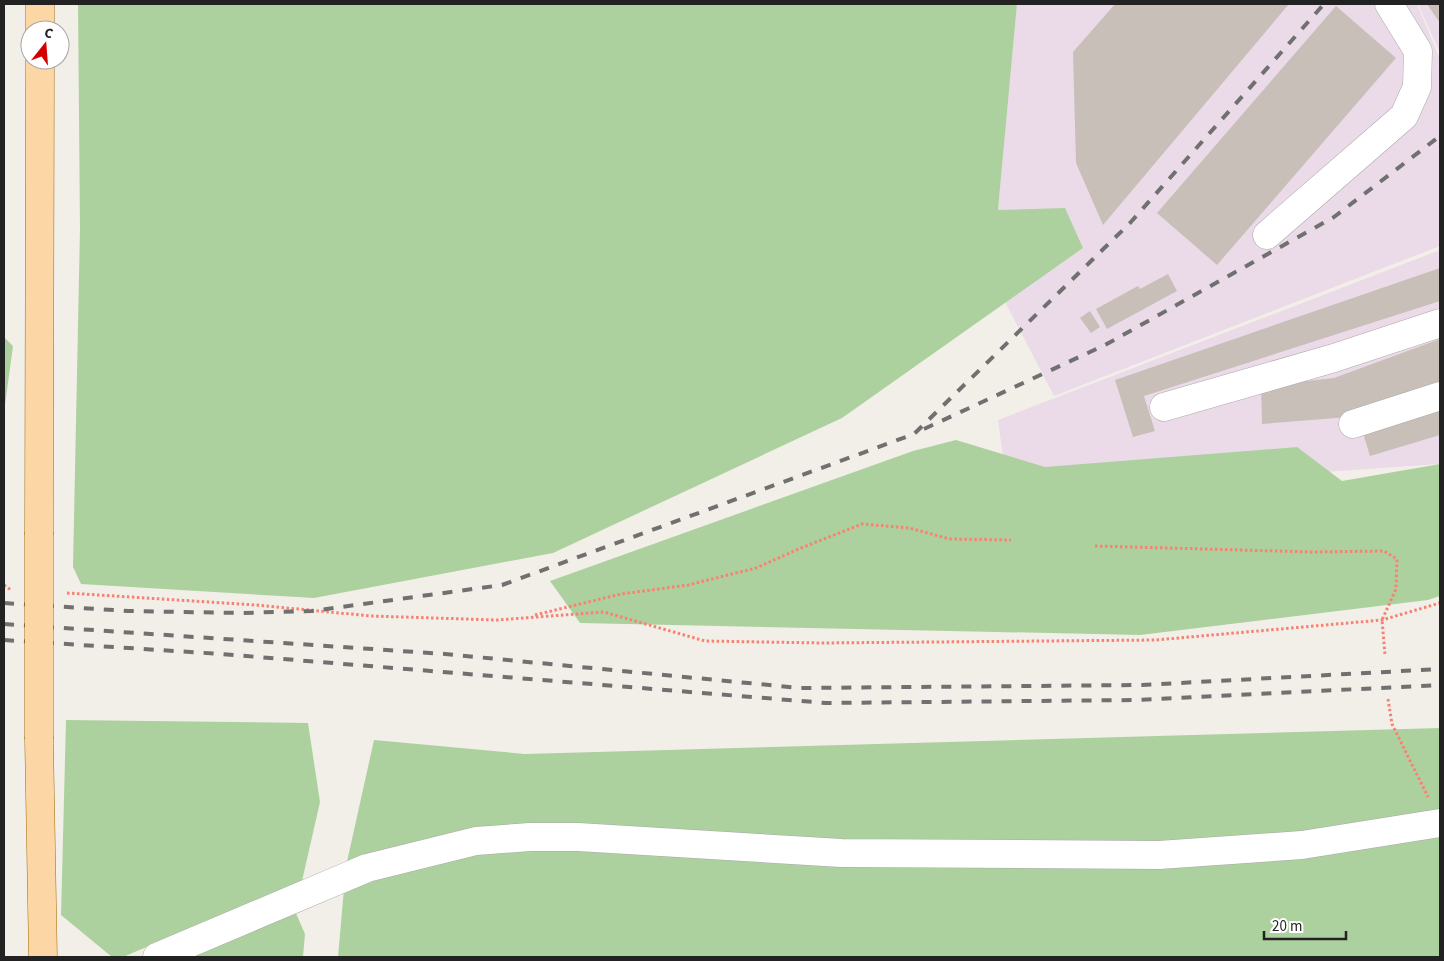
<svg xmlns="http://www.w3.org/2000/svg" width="1444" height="961" viewBox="0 0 1444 961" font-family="'Source Sans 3',sans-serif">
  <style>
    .industrial { fill: #ebdbe8 }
    .forest { fill: #add19e }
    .building { fill: #c7bfb8 }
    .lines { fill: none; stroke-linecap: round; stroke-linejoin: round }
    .minor-casing { stroke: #a9a9a9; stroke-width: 29 }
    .major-casing { stroke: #a06b00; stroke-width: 29 }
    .path { stroke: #fa8072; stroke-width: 3; stroke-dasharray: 2.5 2.5; stroke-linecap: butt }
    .minor { stroke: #fff; stroke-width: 28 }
    .major { stroke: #fcd6a4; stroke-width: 28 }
    .rail { stroke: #707070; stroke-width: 4; stroke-dasharray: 10 10; stroke-linecap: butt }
    .major-bridge-casing { stroke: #a06b00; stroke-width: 29; stroke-linecap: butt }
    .major-bridge { stroke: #fcd6a4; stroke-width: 28 }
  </style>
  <rect width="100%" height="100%" fill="#f2efe9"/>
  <path class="industrial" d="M1017 4H1417L1440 59V246L1054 396 1005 302 1083 248 998 210Z
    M1418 4H1440V53Z
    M1440 250V464L1008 494 998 420Z"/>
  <path class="forest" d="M78 4H1017L998 210 1065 208 1083 248 842 418 553 553 314 598 81 584 73 567 80 229Z
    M4 337 13 346 4 412Z
    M956 440 1045 467 1297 447 1342 481 1440 464V596L1428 600 1140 635 580 623 550 581 913 451Z
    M66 720 308 723 320 802 302 881 123 957H112L61 915Z
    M1440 728V957H338L346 866 374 740 525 754Z
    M295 911 305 934 303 957H191Z"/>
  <path class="building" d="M1115 4H1289L1103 225 1076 163 1073 52Z
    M1427 4H1440V23Z
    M1336 6 1396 58 1217 265 1157 213Z
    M1440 268V301L1144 396 1155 431 1133 437 1115 380Z
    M1168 274 1177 291 1107 329 1096 309 1138 286 1140 289Z
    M1090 311 1100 327 1091 333 1080 318Z
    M1440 339V382L1349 417 1262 424 1261 386 1334 378Z
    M1440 410V435L1370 456 1363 433Z"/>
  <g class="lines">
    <g class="minor-casing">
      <path id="minor" d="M1267 235 1404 116 1417 87 1418 51 1389 4
        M1164 407 1334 358 1440 323
        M1353 424 1440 396
        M157 957 367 868 476 841 530 837H578L841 853 1159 855 1302 845 1440 823"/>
    </g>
    <g class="major-casing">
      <path id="major" d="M40 30V4
        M39 532 40 60
        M39 739 43 957"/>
    </g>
    <path class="path" d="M1095 546 1313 552 1384 551 1397 559 1396 589 1382 620 1385 655
      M4 585 11 590
      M67 593 256 605 371 616 497 620 604 612 705 641 822 643 1156 640 1382 620 1440 603
      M535 615 621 594 688 585 756 568 801 548 862 524 909 528 950 539 1011 540
      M1388 699 1392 724 1428 797"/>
    <use href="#minor" class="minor"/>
    <use href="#major" class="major"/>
    <path class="rail" d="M924 429 1105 345 1334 217 1440 136
      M4 603 128 611 241 613 312 611 502 585 914 434 1130 223 1324 4
      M4 624 445 654 800 688 1142 685 1440 669
      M4 640 221 654 826 703 1136 700 1440 685"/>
    <g class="major-bridge-casing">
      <path id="major-bridge" d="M39 739V532"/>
    </g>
    <use href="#major-bridge" class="major-bridge"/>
  </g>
  <rect width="1444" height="961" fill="none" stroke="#222222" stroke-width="10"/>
  <g transform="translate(45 45) rotate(17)"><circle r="24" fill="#ffffff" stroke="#a7a7a7"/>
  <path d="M0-4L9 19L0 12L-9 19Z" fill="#d40000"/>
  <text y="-8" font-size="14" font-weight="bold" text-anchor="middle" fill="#222222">С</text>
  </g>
  <path d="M1264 931v8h82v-8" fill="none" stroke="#222222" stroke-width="2.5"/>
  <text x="1272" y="931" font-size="15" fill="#222222" stroke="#ffffff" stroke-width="4" paint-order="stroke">20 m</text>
</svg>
